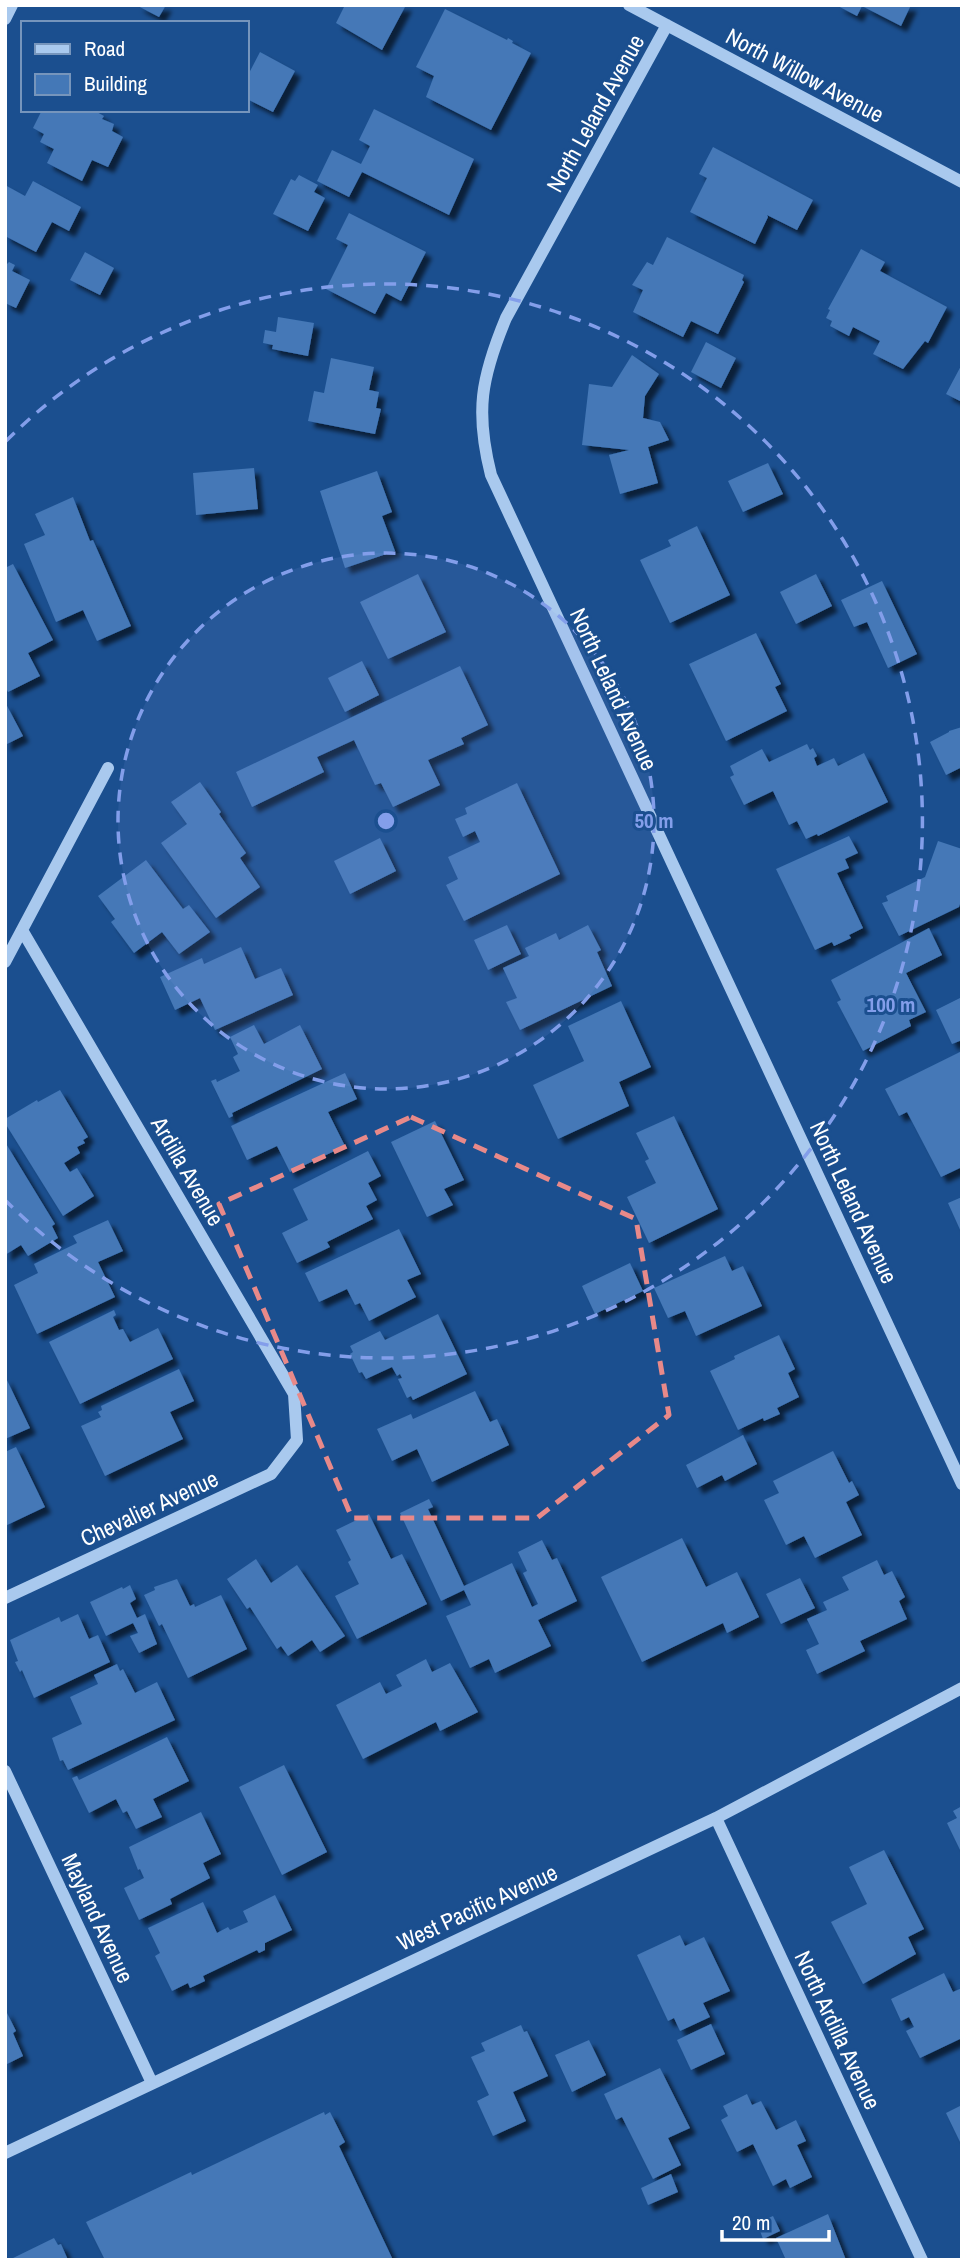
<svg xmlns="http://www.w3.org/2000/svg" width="967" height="2265" viewBox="0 0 967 2265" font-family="'Archivo Narrow',sans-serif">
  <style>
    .building { fill: #4478b7; filter: url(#shadow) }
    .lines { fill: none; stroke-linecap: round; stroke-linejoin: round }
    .minor { stroke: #a9c9ee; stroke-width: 12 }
    .marked { fill: none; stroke: #e88989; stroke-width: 5; stroke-dasharray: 14 9; stroke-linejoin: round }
    .ring { fill: none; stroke: #839eea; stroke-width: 3.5; stroke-dasharray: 12 9 }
    .labels { text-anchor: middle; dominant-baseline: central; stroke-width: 6; stroke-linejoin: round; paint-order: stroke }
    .street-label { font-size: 23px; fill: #fff; stroke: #1b4f8f }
    .centre { fill: #839eea; stroke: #1b4f8f; stroke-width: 3.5 }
    .ring-label { font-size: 21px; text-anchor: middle; font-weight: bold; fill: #839eea; stroke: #1b4f8f; stroke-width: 6; stroke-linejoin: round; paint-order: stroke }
  </style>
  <defs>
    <filter id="shadow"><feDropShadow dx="6" dy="6" stdDeviation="2" flood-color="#0009"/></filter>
  </defs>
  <rect width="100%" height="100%" fill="#1b4f8f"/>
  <path class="building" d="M136 5H166L159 17Z
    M345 5H406L382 50 336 23Z
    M836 5H911L901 26 862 6 857 16Z
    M445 9 507 40 508 38 513 41 512 43 531 53 491 130 426 97 434 76 416 67Z
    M260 52 295 71 273 112 247 99V77Z
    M374 109 474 159 449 215 362 172 349 197 317 181 332 150 361 164 370 146 359 140Z
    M42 110H93L104 116 102 119 114 124 112 131 123 137 108 167 92 160 82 181 47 163 54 149 40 142 44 134 33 128Z
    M713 147 813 200 797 230 767 215 768 217 755 244 690 212 707 178 699 174Z
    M299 175 318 185 314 192 325 198 308 231 273 214 291 179 295 181Z
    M33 181 81 207 69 231 52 222 36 252 5 236V185L25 196Z
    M349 213 426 252 401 301 386 293 375 314 326 289 348 245 336 239Z
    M667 237 744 275 742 280 744 282 718 334 691 321 683 337 633 312 643 290 632 285 647 262 653 265Z
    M861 249 885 262 880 271 947 307 928 343 925 341 903 369 873 354 880 341 853 327 849 336 830 326 832 321 826 318 830 310 828 309Z
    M85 252 114 268 100 295 70 280Z
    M9 262 15 265 12 271 30 280 16 308 5 303V266Z
    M278 317 314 323 308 356 272 349 273 345 263 343 265 330 276 332Z
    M706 342 736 358 721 388 691 372Z
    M632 355 659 374 645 396 643 418 660 422 669 440 648 447 658 483 620 494 609 455 629 450 582 445 589 384 612 387Z
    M331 358 374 367 369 390 379 392 376 408 381 409 375 434 308 421 314 391 324 393Z
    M962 364V402L946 394Z
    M768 463 783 494 743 512 728 481Z
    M254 468 258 509 196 515 193 473Z
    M377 471 392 512 382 516 395 551 345 568 320 491Z
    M73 497 90 541 93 540 131 626 97 641 83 610 56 622 24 544 45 535 35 514Z
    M697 526 730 595 670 623 640 560 671 546 668 540Z
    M13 564 53 640 28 653 40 676 8 692 5 686V568Z
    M418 574 446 632 388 659 360 602Z
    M816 574 832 606 796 624 780 592Z
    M882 581 917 654 888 668 867 622 854 627 841 600Z
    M756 633 781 684 775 687 787 711 726 741 689 664Z
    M362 661 379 695 345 712 328 678Z
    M460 666 488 725 461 738 464 744 428 760 440 785 393 807 381 783 375 785 354 740 317 757 324 772 252 807 236 772Z
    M5 702 23 736 5 745Z
    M962 727V767L946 775 930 742 949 732V731Z
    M807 744 810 750 813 748 817 756 814 758 817 766 834 758 838 766 864 753 888 802 818 836 817 834 806 839 797 821 789 825 773 791 744 805 730 777 734 775 730 766 762 749 769 762Z
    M200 782 221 812 219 814 246 853 240 858 260 887 216 918 161 843 187 824 171 802Z
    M517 783 560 874 464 921 446 885 458 879 448 857 480 842 475 831 463 837 455 819 467 814 465 808Z
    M849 836 858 853 845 859 849 868 837 873 863 928 849 935 851 938 834 946 832 942 815 950 776 869Z
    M380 838 396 871 350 894 334 861Z
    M938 841 962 849V898L959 907 899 936 882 903 888 901 886 896 925 877Z
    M146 860 183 909 189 905 210 932 179 954 162 932 134 953 111 922 115 919 98 896Z
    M507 925 521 954 488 970 474 940Z
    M588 925 601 950 597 952 612 986 520 1030 506 1002 517 998 503 968 529 956 525 948 556 933 559 940Z
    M929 928 942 955 906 973 926 1012 909 1020 911 1026 863 1051 837 1002 841 1000 831 980Z
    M241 947 255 979 281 968 293 995 215 1030 200 998 175 1010 160 977 202 958 204 964Z
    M962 997V1040L952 1044 936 1010Z
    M621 1001 651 1067 619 1082 629 1106 558 1139 533 1085 584 1061 568 1026Z
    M254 1025 264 1044 300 1025 322 1069 232 1113 233 1116 229 1118 211 1081 216 1079 217 1082 240 1071 233 1057 238 1054 230 1037Z
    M962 1051V1167L941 1177 907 1112 899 1116 885 1089Z
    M345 1073 357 1099 328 1112 345 1146 290 1172 277 1146 247 1160 231 1126Z
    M60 1090 88 1137 83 1140 85 1143 77 1147 80 1153 64 1163 70 1172 77 1168 94 1196 63 1216 5 1123V1119L37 1100 38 1102Z
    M674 1116 718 1209 649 1243 627 1197 656 1183 645 1161 649 1159 636 1133Z
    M435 1121 464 1180 444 1189 453 1205 427 1217 391 1142Z
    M5 1142 55 1224 52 1226 58 1238 28 1256 21 1245 5 1255Z
    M368 1151 381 1176 368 1183 377 1200 366 1206 373 1219 327 1242 330 1247 297 1263 282 1233 308 1220 293 1189Z
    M962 1197V1234L948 1203Z
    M108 1220 123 1251 98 1262 115 1297 37 1334 14 1285 38 1273 34 1264 77 1243 73 1236Z
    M399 1229 421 1274 407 1280 416 1297 369 1321 360 1303 355 1305 347 1289 319 1302 305 1273Z
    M725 1256 732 1271 743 1266 762 1306 696 1336 685 1311 668 1318 654 1288Z
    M630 1263 643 1291 595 1314 582 1286Z
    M114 1310 116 1315 113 1317 119 1330 123 1329 130 1342 158 1328 173 1359 80 1404 49 1342Z
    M438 1314 467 1374 413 1400 411 1396 407 1398 398 1379 402 1378 400 1374 397 1376 392 1367 366 1379 362 1372 359 1373 350 1354 353 1352 350 1346 380 1331 385 1340Z
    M779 1335 795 1369 788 1373 799 1397 777 1408 780 1414 764 1421 763 1418 738 1430 710 1371 735 1359 734 1356Z
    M179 1369 194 1401 170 1412 183 1439 105 1476 81 1426 101 1417 98 1412 102 1410 101 1406Z
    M5 1376 30 1428 5 1439Z
    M475 1391 490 1422 497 1419 509 1445 432 1482 417 1449 392 1461 377 1429 411 1414 413 1419Z
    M743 1435 757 1464 725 1481 722 1475 697 1488 686 1465Z
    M16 1447 45 1507 5 1526V1452Z
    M833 1451 849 1483 852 1481 859 1495 846 1502 862 1535 815 1558 804 1536 786 1545 764 1500 779 1493 773 1481Z
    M429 1499 433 1507 428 1509 464 1586 512 1563 532 1607 538 1604 523 1573 527 1571 518 1552 542 1540 552 1560 557 1558 577 1601 538 1620 551 1646 495 1673 489 1659 470 1668 446 1616 471 1605 464 1590 441 1601 400 1513Z
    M369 1514 391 1559 402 1554 427 1604 357 1639 335 1596 359 1584 348 1562 351 1560 336 1530Z
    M682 1538 706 1587 737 1572 759 1617 727 1633 723 1623 642 1662 601 1577Z
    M256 1559 271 1583 297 1565 345 1636 320 1652 312 1640 288 1656 281 1646 277 1649 250 1607 247 1609 227 1579Z
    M877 1560 884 1575 892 1571 905 1597 899 1601 907 1619 860 1641 865 1651 817 1674 806 1650 819 1644 807 1619 827 1610 823 1602 849 1590 842 1577Z
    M800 1578 815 1608 781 1624 766 1594Z
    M177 1579 190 1606 194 1604 195 1607 221 1595 247 1649 188 1678 162 1624 159 1626 144 1595 155 1590 154 1587Z
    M130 1585 136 1599 130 1603 137 1618 145 1614 157 1644 139 1653 130 1636 138 1633 133 1623 106 1636 90 1602 122 1587 123 1589Z
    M78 1614 89 1639 98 1635 110 1662 34 1698 22 1670 20 1672 15 1662 18 1661 10 1640 59 1617 61 1622Z
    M426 1659 432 1672 450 1663 478 1712 440 1731 436 1722 363 1759 336 1705 380 1682 386 1694 402 1686 396 1675Z
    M117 1664 120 1671 123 1669 135 1693 157 1682 175 1720 68 1770 63 1760 60 1761 52 1738 82 1724 70 1697 98 1684 94 1675Z
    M167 1737 189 1781 153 1799 162 1817 136 1829 127 1811 123 1813 116 1799 89 1813 72 1778 77 1776 79 1780Z
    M284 1765 327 1852 282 1875 239 1787Z
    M962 1806V1854L947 1823 957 1818 953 1811Z
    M201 1812 221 1854 203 1863 210 1878 170 1899 172 1904 139 1920 124 1888 144 1878 140 1869 138 1870 129 1847Z
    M884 1850 924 1929 908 1937 916 1954 863 1984 831 1922 867 1904 849 1867Z
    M275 1895 292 1930 265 1943V1950L259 1953 257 1950 203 1976 205 1981 190 1988 188 1983 172 1991 155 1956 160 1953 148 1928 203 1902 217 1933 228 1927 230 1930 248 1922 243 1911Z
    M680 1935 685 1946 704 1937 730 1991 703 2003 710 2017 680 2031 674 2018 668 2021 637 1955Z
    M944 1973 953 1992 962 1988V2038L920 2058 906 2031 914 2027 909 2017 901 2021 891 1999Z
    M5 2009 16 2031 13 2033 23 2056 5 2065Z
    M711 2024 725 2054 691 2070 677 2040Z
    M521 2025 524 2032 527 2031 548 2076 513 2092 526 2121 493 2136 477 2101 489 2095 471 2057 485 2051 481 2043Z
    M589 2040 606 2075 572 2092 555 2055Z
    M660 2068 690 2128 668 2138 681 2165 653 2179 622 2117 616 2120 604 2094Z
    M747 2094 752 2105 761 2101 776 2130 796 2120 806 2141 797 2145 812 2177 790 2188 786 2179 773 2186 753 2144 737 2152 721 2120 728 2116 723 2106Z
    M962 2105V2146L946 2113Z
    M324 2112 325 2115 330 2112 345 2142 339 2146 393 2260H105L86 2222 191 2172 192 2175Z
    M671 2174 678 2192 648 2205 641 2188Z
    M828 2214 846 2260H786L776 2238Z
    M773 2216 780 2231 763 2239 757 2223Z
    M54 2238 58 2245 61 2244 68 2260H9Z"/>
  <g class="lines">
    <path class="minor" d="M629 5 962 182
      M5 19 12 5
      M667 25 506 318C481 378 475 412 491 475L962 1484
      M5 962 108 768
      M5 1598 271 1474 297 1440 294 1394 22 930
      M5 1771 152 2083
      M716 1818 922 2260
      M5 2153 716 1818 962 1688"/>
  </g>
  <path class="marked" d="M411 1117 636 1219 669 1415 537 1518H352L219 1204Z"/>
  <circle cx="386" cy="821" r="268" fill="#839eea" fill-opacity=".12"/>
  <g class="ring">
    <circle cx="386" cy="821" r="268"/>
    <path d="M6 441A537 537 0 1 1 6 1201"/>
  </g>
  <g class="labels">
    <g class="street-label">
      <text transform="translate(805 75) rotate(28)">North Willow Avenue</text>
      <text transform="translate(595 113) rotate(-61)">North Leland Avenue</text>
      <text transform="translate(614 689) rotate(65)">North Leland Avenue</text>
      <text transform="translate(188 1171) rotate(60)">Ardilla Avenue</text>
      <text transform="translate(854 1202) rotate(65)">North Leland Avenue</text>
      <text transform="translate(149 1508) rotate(-25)">Chevalier Avenue</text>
      <text transform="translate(477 1907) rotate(-25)">West Pacific Avenue</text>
      <text transform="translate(98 1918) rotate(65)">Mayland Avenue</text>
      <text transform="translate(838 2030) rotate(65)">North Ardilla Avenue</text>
    </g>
  </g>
  <circle cx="386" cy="821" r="10" class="centre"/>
  <g class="ring-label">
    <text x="654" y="828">50 m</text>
    <text x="891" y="1012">100 m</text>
  </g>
  <rect width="967" height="2265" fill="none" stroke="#ffffff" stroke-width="14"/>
  <rect x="21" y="21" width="228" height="91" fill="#1b4f8f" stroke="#7695bc" stroke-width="2"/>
  <rect x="35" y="44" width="35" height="10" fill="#a9c9ee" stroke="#7695bc" stroke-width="2"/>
  <text x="84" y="56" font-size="21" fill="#ffffff">Road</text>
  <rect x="35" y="74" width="35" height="21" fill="#4478b7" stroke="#7695bc" stroke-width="2"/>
  <text x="84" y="91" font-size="21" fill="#ffffff">Building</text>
  <path d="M722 2230v10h107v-10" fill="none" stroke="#ffffff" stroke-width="3.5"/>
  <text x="732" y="2230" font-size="21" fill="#ffffff" stroke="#1b4f8f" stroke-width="5" paint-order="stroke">20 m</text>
</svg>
